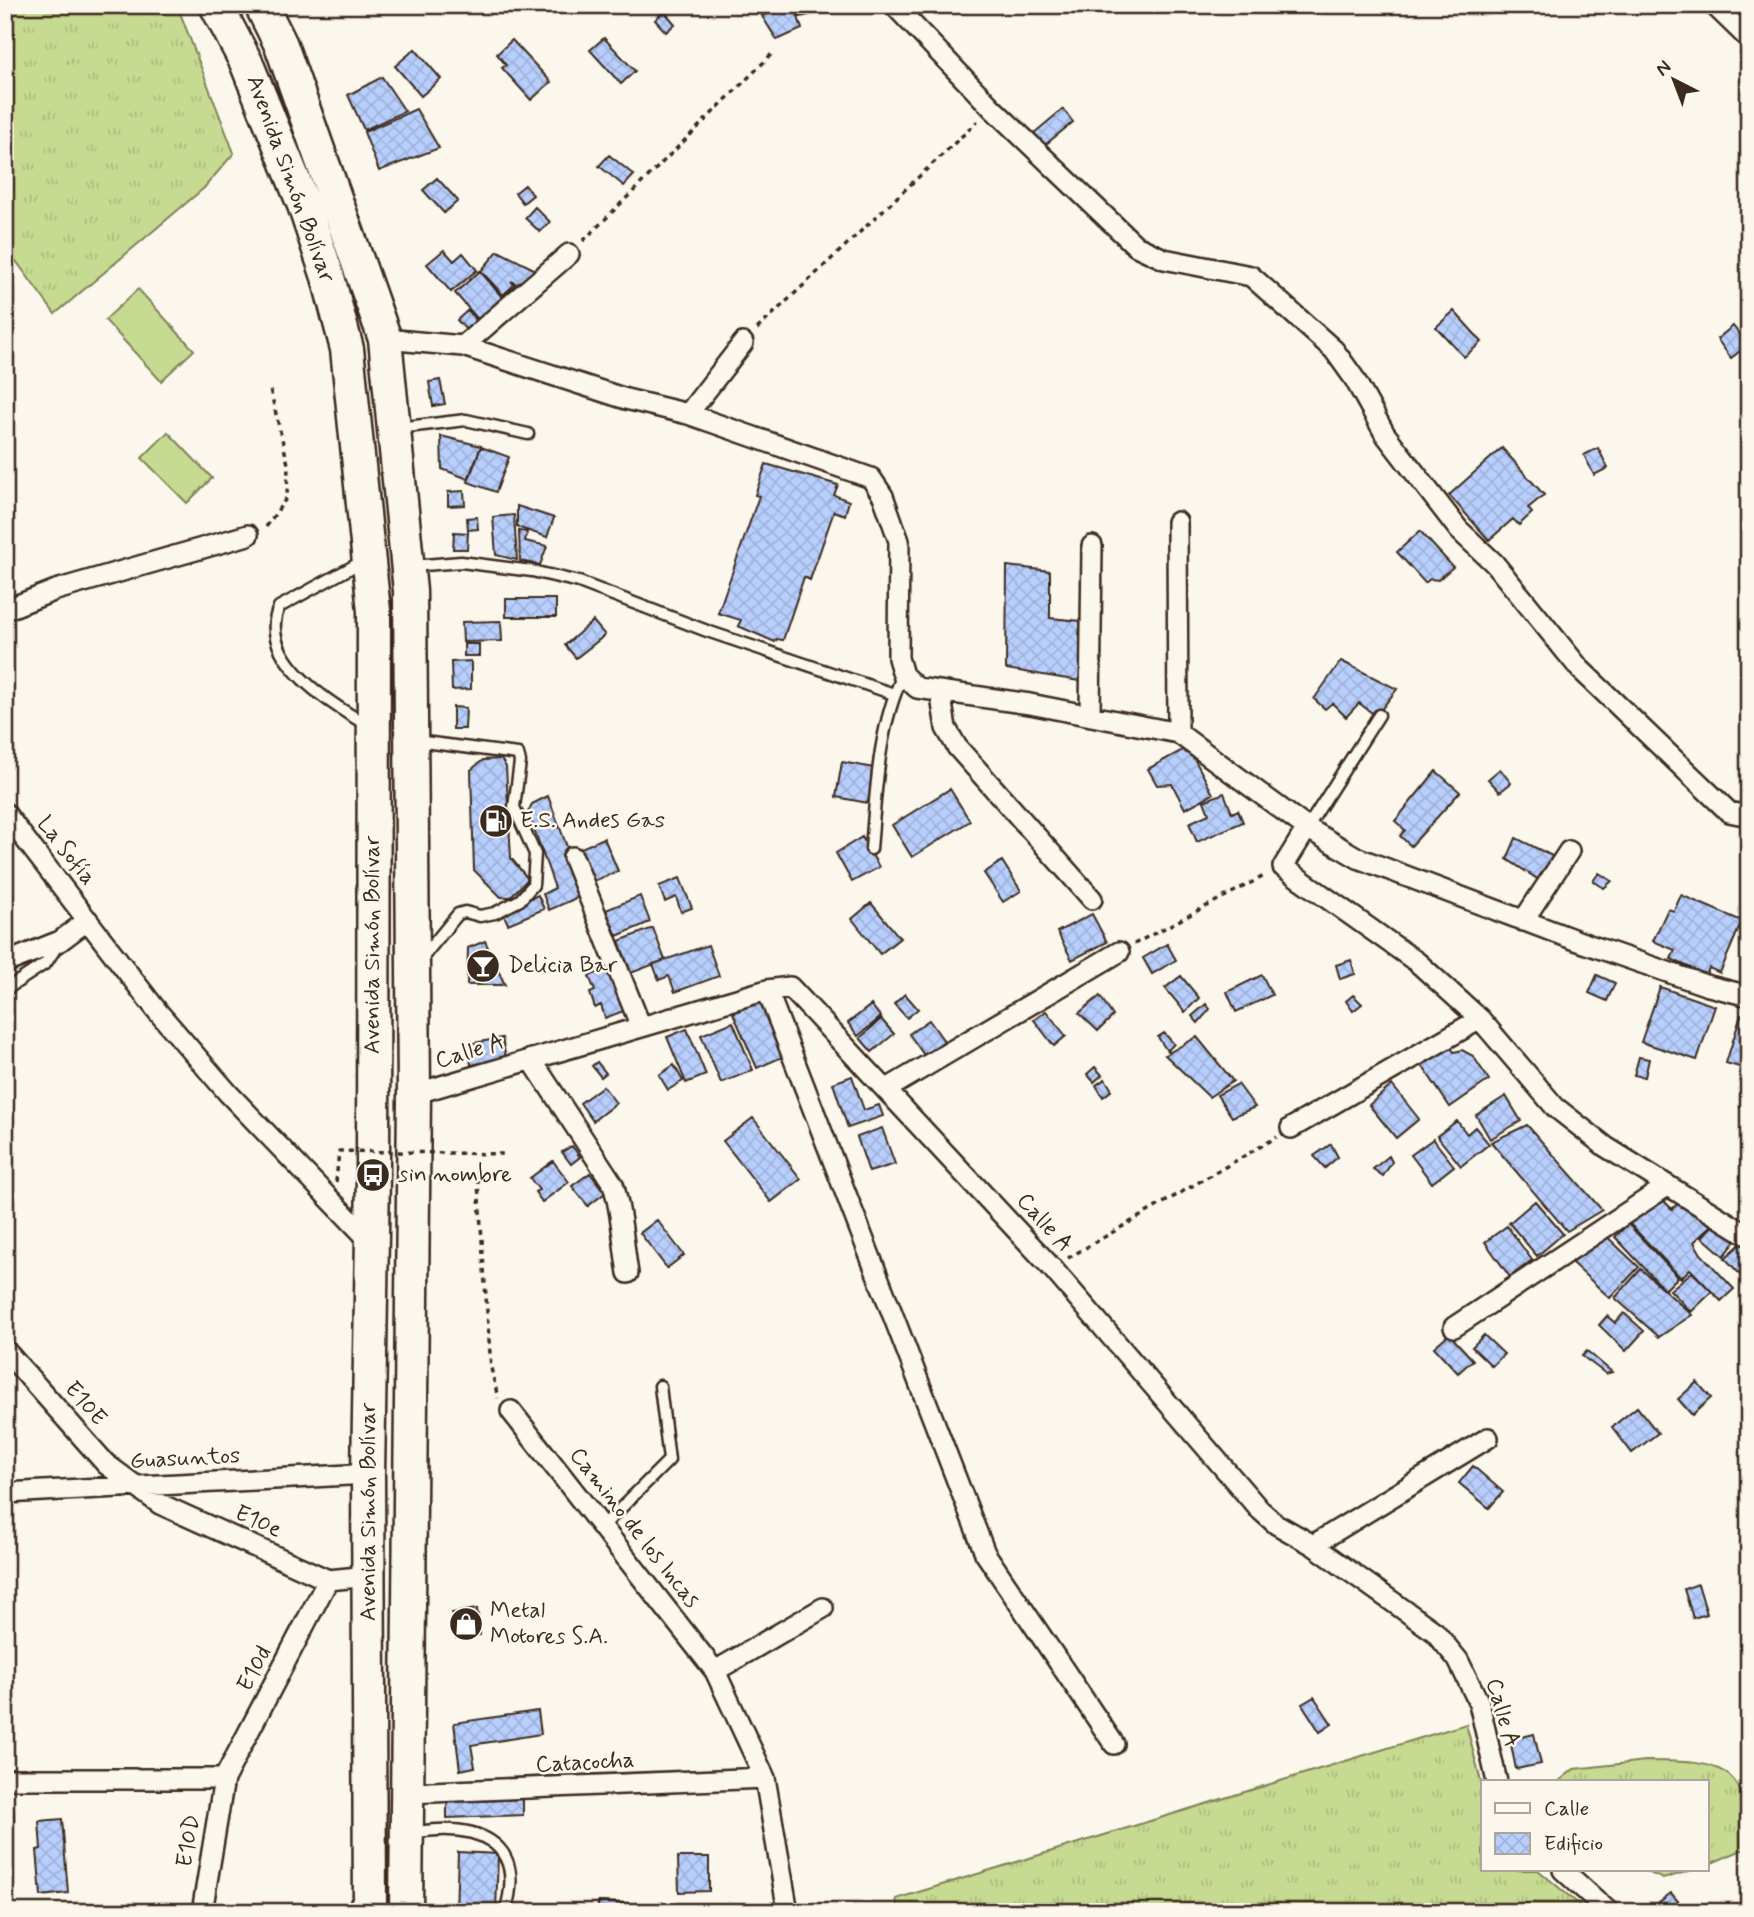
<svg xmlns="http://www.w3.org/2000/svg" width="1754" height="1917" viewBox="0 0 1754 1917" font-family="Mynerve,sans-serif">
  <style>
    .grass { fill: url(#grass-tufts); stroke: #808258; stroke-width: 2 }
    .garden { fill: #c6db91; stroke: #808258; stroke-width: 2 }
    .building { fill: url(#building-cross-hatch); stroke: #3b2a1e; stroke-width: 2 }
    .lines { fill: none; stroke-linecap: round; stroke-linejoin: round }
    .service-casing { stroke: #3b2a1e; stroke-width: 15 }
    .minor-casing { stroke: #3b2a1e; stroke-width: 24 }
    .trunk-casing { stroke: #3b2a1e; stroke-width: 37 }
    .path { stroke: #3b2a1e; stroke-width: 3.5; stroke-dasharray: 5 5; stroke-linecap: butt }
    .service { stroke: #fbf7ec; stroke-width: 10 }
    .minor { stroke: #fbf7ec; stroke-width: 19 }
    .trunk { stroke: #fbf7ec; stroke-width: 32 }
    .path-bridge { stroke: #3b2a1e; stroke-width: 3.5; stroke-dasharray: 5 5; stroke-linecap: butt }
    .labels { text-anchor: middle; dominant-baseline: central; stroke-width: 5; stroke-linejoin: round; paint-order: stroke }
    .street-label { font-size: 23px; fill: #3b2a1e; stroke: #fbf7ec }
    .poi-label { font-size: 23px; fill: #3b2a1e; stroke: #fbf7ec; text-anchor: start }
  </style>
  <defs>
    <pattern id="grass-tufts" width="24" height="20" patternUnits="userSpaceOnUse" patternTransform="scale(1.75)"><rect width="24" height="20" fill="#c6db91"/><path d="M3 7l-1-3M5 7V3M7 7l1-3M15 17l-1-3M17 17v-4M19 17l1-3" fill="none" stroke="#abbc7d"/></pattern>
    <pattern id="building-cross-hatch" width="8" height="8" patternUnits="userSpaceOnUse" patternTransform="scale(1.75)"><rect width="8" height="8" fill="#b8cffe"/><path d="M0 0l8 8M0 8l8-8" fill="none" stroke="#9fb2d9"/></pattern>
  </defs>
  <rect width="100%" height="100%" fill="#fbf7ec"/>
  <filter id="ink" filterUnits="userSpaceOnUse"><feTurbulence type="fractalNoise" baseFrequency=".0143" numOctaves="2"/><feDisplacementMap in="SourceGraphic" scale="14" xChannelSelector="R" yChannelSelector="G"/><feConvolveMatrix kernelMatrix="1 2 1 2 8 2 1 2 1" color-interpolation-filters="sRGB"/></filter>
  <g filter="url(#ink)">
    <path class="grass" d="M5 5H177L234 153 204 188 55 314 5 246V151L15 139 5 95Z
      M1466 1724 1483 1789V1870H1538L1588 1912H899L896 1899Z
      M1646 1761C1720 1761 1749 1763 1749 1847L1707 1865V1782H1558L1574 1769Z
      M1643 1870H1692L1663 1879Z"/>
    <path class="garden" d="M138 289 194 350 161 381 105 320Z
      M168 432 212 478 187 503 142 458Z"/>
    <path class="building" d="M794 5 802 29 777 40 762 16Z
      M812 5 813 14 800 17 797 7Z
      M664 11 675 24 666 32 655 20Z
      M604 38 635 71 621 84 590 50Z
      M512 40 551 82 531 100 502 68 506 65 497 54Z
      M415 49 441 79 421 96 395 66Z
      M382 77 405 111 364 130 348 95Z
      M416 109 439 148 379 171 364 132Z
      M1063 109 1073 122 1045 145 1034 133Z
      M609 155 634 175 624 186 599 166Z
      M437 178 458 201 444 213 423 190Z
      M525 185 533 195 523 203 515 193Z
      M535 207 550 222 540 232 525 218Z
      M444 250 454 261 463 253 477 270 451 292 427 264Z
      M498 251 534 269 524 288 511 281 514 285 503 295 481 271Z
      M480 271 507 303 483 325 455 293Z
      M468 310 479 324 469 333 457 320Z
      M1454 311 1482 342 1464 357 1436 327Z
      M1733 326 1748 345 1731 358 1717 339Z
      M440 380 445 404 433 406 429 382Z
      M441 436 481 446 468 479 442 469Z
      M481 447 509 457 496 492 468 482Z
      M1502 448 1544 495 1528 508 1532 513 1519 525 1513 519 1489 540 1449 495Z
      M1598 448 1608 468 1594 475 1584 455Z
      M766 464 838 485 834 495 849 501 845 515 834 511 810 580 804 577 783 640 777 639 775 642 738 626 741 620 718 613 759 496 755 495Z
      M464 491 465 505 448 506V492Z
      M517 506 554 518 547 537 517 527Z
      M514 515 517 560 496 555 493 517Z
      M477 517 478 529 468 530 467 518Z
      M519 531 527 532 525 541 547 546 540 565 520 561Z
      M1420 531 1453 567 1438 580 1430 579 1425 583 1397 552Z
      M454 532 468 533 467 549H453Z
      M1007 566 1050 571V618L1081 621 1079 634 1087 636 1086 682 1006 669Z
      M506 599H556V617H506Z
      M501 621 502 641 463 642 462 622Z
      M593 621 605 635 576 658 565 645Z
      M464 644H479V656H464Z
      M471 661V689L452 690 451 662Z
      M1341 661 1397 689 1376 716 1359 703 1346 717 1332 703 1325 709 1314 699Z
      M453 707 466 708 465 729H453Z
      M1188 747 1213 794 1185 809 1172 784 1157 785 1148 769Z
      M501 759 506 767 511 858 528 879 510 897H501L474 870 471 770 483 760Z
      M842 762 874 768 868 803 836 797Z
      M1500 769 1511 783 1500 792 1488 779Z
      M1436 771 1460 792 1411 846 1400 836 1405 830 1395 821Z
      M950 789 970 821 912 857 892 825Z
      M1224 793 1232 813 1238 810 1243 822 1197 842 1189 823 1209 814 1204 801Z
      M548 796 582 887 581 896 549 910 543 894 555 888 528 812 532 804Z
      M862 837 879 867 852 882 836 853Z
      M604 838 618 871 594 881 581 848Z
      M1516 838 1554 857 1539 880 1507 859Z
      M1002 861 1021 891 1003 902 984 873Z
      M1599 873 1612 881 1604 888 1593 881Z
      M680 878 692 908 681 912 676 897 665 902 659 886Z
      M538 895 544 909 508 924 502 911Z
      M1681 895 1742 921 1720 973 1709 968 1706 975 1671 959 1675 950 1653 941 1668 909 1674 911Z
      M640 896 650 922 617 936 606 910Z
      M871 903 900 938 880 954 852 919Z
      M1092 914 1107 942 1072 960 1057 932Z
      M653 928 665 960 631 973 619 941Z
      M485 941 505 985H467L468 948Z
      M1167 944 1176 960 1152 974 1143 958Z
      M708 945 719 976 675 992 669 976 659 980 653 964Z
      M1351 960 1355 974 1340 979 1336 965Z
      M614 966 629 1009 605 1018 601 1005 595 1008 590 993 595 991 589 976Z
      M1262 975 1272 995 1236 1012 1227 992Z
      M1597 975 1615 983 1607 1001 1589 993Z
      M1181 976 1199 998 1185 1012 1165 988Z
      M1660 987 1715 1006 1697 1060 1641 1042Z
      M905 994 918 1009 907 1018 894 1004Z
      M1353 995 1362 1004 1353 1011 1346 1001Z
      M1100 996 1113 1016 1098 1031 1079 1013Z
      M763 1000 787 1055 757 1068 733 1013Z
      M1206 1004 1210 1009 1198 1023 1192 1016Z
      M871 1005 881 1017 858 1036 848 1023Z
      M1046 1011 1066 1036 1054 1046 1034 1020Z
      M1741 1015 1749 1017V1070L1726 1063Z
      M881 1019 894 1034 872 1052 860 1038Z
      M929 1020 944 1041 924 1055 909 1034Z
      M733 1022 753 1070 721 1083 701 1035Z
      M687 1029 706 1075 686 1083 667 1037Z
      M1164 1033 1174 1044 1167 1051 1158 1037Z
      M1197 1037 1233 1081 1209 1097 1165 1055Z
      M502 1038 506 1059 471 1065 468 1044Z
      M1445 1039 1454 1052 1462 1050 1473 1056 1489 1080 1450 1107 1417 1058Z
      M1639 1057 1649 1059 1645 1077 1634 1075Z
      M597 1062 606 1073 601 1077 592 1066Z
      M674 1065 683 1081 668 1090 659 1075Z
      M1095 1067 1102 1075 1094 1082 1087 1074Z
      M852 1076 864 1110 879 1105 883 1116 848 1128 833 1083Z
      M1748 1077H1749V1109L1740 1107Z
      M1105 1079 1112 1090 1103 1097 1096 1085Z
      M1238 1084 1255 1107 1232 1117 1217 1095Z
      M1392 1085 1419 1119 1396 1138 1369 1105Z
      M603 1086 616 1103 593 1121 580 1103Z
      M1506 1096 1521 1121 1490 1139 1476 1115Z
      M753 1118 801 1179 771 1202 723 1141Z
      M1457 1121 1467 1134 1475 1127 1489 1144 1461 1166 1437 1136Z
      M1527 1125 1602 1210 1567 1231 1491 1142Z
      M882 1128 895 1164 869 1172 857 1137Z
      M1433 1139 1454 1166 1432 1183 1411 1155Z
      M1331 1144 1338 1157 1325 1168 1314 1156Z
      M572 1146 580 1157 571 1164 562 1152Z
      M1389 1156 1392 1162 1383 1176 1373 1169Z
      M553 1161 569 1182 542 1202 535 1192 539 1190 530 1178Z
      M590 1173 605 1193 588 1206 572 1186Z
      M1655 1192 1672 1209 1686 1196 1713 1224 1694 1242 1701 1254 1734 1289 1721 1301 1690 1269 1681 1278 1626 1220Z
      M1535 1201 1563 1234 1537 1256 1509 1223Z
      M657 1220 684 1255 667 1268 640 1233Z
      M1715 1223 1736 1241 1724 1256 1702 1237Z
      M1628 1224 1678 1277 1665 1290 1615 1237Z
      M1507 1226 1532 1260 1510 1277 1485 1242Z
      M1601 1231 1639 1267 1610 1298 1572 1263Z
      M1744 1241 1749 1246 1746 1281 1725 1258Z
      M1641 1269 1692 1315 1659 1337 1615 1298Z
      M1692 1272 1712 1292 1691 1312 1670 1290Z
      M1624 1313 1644 1331 1626 1351 1599 1325 1607 1316 1615 1323Z
      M1449 1334 1473 1360 1458 1373 1434 1347Z
      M1484 1335 1504 1354 1492 1366 1472 1347Z
      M1587 1351 1612 1372 1606 1374 1582 1356Z
      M1697 1382 1711 1398 1692 1415 1678 1399Z
      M1637 1407 1658 1433 1632 1453 1612 1427Z
      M1473 1466 1503 1492 1489 1508 1459 1483Z
      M1698 1584 1707 1614 1693 1618 1684 1589Z
      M477 1609 480 1635 456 1638 452 1613Z
      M1314 1697 1332 1724 1320 1732 1302 1704Z
      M538 1711 541 1734 471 1745 475 1767 460 1770 454 1723Z
      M1534 1734 1541 1764 1516 1769 1510 1740Z
      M523 1799V1815L447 1818V1802Z
      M5 1805H13L14 1821 5 1822Z
      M62 1819 68 1893 41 1896 37 1850 41 1849 39 1821Z
      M458 1852 498 1854 496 1912H456Z
      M678 1857H709V1891L679 1892Z
      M1671 1893 1683 1907 1676 1912H1667L1659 1902Z
      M598 1902 670 1906V1912H598Z"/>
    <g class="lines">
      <g class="service-casing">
        <path id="service" d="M398 428 466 420 528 434
          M365 560 279 607C256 659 332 705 369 726
          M412 566 461 562 532 571 579 582 707 631 894 694
          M416 741 518 754 520 762 514 807 535 854 533 885 520 900 495 913 480 916 465 912 458 914 422 958
          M1307 828 1379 715
          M871 849C876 791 878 728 903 675
          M5 990 46 963 59 943
          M602 1527 669 1460 660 1386
          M412 1833C474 1822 528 1839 505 1912
          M350 1912 360 1896"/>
      </g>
      <g class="minor-casing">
        <path id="minor" d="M894 5 992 108 1136 246 1164 259 1251 276 1334 350 1354 378 1385 434 1459 530 1494 563 1580 669 1729 812 1749 816
          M1714 5 1749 39
          M385 339 463 346 626 399 688 414 871 478 883 496 899 541 898 658 903 675 917 688 1030 704 1178 733 1307 828 1358 858 1578 941 1705 985 1749 996
          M463 346 569 254
          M688 414 743 343
          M1177 522 1178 733
          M5 610 56 590 248 535
          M940 691 946 728 957 747 1092 899
          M1090 715 1092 546
          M5 813 158 1012 228 1093 371 1242
          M1307 828 1283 867 1417 962 1480 1019 1555 1107 1606 1147 1749 1236
          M573 857 641 1027
          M1523 921 1569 851
          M5 963 60 941 88 920
          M767 990 985 1553 1114 1744
          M531 1059 613 1184C622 1212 623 1244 628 1273
          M887 1089 1119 952
          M414 1094 767 990 790 987 1052 1268 1259 1509 1276 1524 1313 1545 1435 1632 1458 1660 1479 1703 1497 1782
          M1291 1128 1480 1019
          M1454 1327 1667 1186
          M5 1350 106 1464 160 1504 328 1580 369 1576
          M511 1411 715 1671 765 1778 788 1912
          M5 1493 368 1474
          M1313 1545 1488 1438
          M715 1671 823 1608
          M5 1779H224
          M408 1793 765 1778
          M1563 1870 1609 1912
          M202 1912 224 1779 328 1580"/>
      </g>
      <g class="trunk-casing">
        <path id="trunk" d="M216 5 246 62 304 205 328 277 347 349 374 611 373 1175 368 1474 370 1912
          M261 5 281 45 385 339 410 591 414 1094 406 1912"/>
      </g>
      <path class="path" d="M583 241 775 51
        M757 329 978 121
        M266 527 287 497 288 464 270 389
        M1134 944 1266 875
        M477 1169 491 1368 498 1398
        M1068 1258 1277 1137"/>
      <use href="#service" class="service"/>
      <use href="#minor" class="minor"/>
      <use href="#trunk" class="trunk"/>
      <path class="path-bridge" d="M336 1182 339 1151 503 1154"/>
    </g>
  </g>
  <defs>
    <g id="fuel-disc" transform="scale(1.75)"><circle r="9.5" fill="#3b2a1e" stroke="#fbf7ec"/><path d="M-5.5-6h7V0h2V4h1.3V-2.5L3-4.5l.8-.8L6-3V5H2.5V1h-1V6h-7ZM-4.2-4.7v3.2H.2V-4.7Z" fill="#fff"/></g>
    <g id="bar-disc" transform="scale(1.75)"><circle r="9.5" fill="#3b2a1e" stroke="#fbf7ec"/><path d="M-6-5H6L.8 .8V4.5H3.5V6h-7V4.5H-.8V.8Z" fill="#fff"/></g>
    <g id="bus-disc" transform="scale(1.75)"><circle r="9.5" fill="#3b2a1e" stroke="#fbf7ec"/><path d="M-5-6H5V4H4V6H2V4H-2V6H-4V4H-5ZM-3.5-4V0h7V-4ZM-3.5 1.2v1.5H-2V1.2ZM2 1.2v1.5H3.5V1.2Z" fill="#fff"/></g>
    <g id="shop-disc" transform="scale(1.75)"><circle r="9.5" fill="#3b2a1e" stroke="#fbf7ec"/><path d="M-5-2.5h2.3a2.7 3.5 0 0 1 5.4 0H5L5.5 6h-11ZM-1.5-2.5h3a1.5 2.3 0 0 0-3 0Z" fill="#fff"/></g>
  </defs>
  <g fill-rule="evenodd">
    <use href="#fuel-disc" x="496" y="821"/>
    <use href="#bar-disc" x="483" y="966"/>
    <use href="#bus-disc" x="373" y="1175"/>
    <use href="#shop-disc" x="466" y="1624"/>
  </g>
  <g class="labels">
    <g class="street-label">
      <text transform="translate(290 179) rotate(70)">Avenida Simón Bolívar</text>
      <text transform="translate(66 851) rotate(52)">La Sofía</text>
      <text transform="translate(373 945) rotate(-90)">Avenida Simón Bolívar</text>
      <text transform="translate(470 1052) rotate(-17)">Calle A</text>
      <text transform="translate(1044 1223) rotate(48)">Calle A</text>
      <text transform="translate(85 1404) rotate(49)">E10E</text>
      <text transform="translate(185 1459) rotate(-3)">Guasuntos</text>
      <text transform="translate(369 1512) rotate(-90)">Avenida Simón Bolívar</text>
      <text transform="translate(258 1522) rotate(24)">E10e</text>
      <text transform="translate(634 1528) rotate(52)">Camino de los Incas</text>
      <text transform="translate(255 1669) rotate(-62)">E10d</text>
      <text transform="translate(1502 1713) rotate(74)">Calle A</text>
      <text transform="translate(585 1763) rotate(-3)">Catacocha</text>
      <text transform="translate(189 1841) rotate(-81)">E10D</text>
    </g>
    <g class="poi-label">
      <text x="520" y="821">E.S. Andes Gas</text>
      <text x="508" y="966">Delicia Bar</text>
      <text x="398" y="1175">sin nombre</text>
      <text x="490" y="1611">Metal<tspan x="490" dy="26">Motores S.A.</tspan></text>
    </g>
  </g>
  <rect width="1754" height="1917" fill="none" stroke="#fbf7ec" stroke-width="28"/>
  <rect x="14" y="14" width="1726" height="1889" fill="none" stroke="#3b2a1e" stroke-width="2.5" filter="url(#ink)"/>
  <rect x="1481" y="1780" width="228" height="91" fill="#fbf7ec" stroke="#aea59a" stroke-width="2"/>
  <rect x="1495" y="1803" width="35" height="10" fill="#fbf7ec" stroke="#aea59a" stroke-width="2"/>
  <text x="1544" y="1815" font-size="21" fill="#3b2a1e">Calle</text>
  <rect x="1495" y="1833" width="35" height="21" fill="url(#building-cross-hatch)" stroke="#aea59a" stroke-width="2"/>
  <text x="1544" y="1850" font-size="21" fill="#3b2a1e">Edificio</text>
  <g transform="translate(1674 80) rotate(318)" stroke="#fbf7ec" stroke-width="5" paint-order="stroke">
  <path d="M0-5L12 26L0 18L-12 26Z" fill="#3b2a1e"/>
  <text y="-10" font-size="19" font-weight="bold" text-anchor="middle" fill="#3b2a1e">N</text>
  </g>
</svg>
